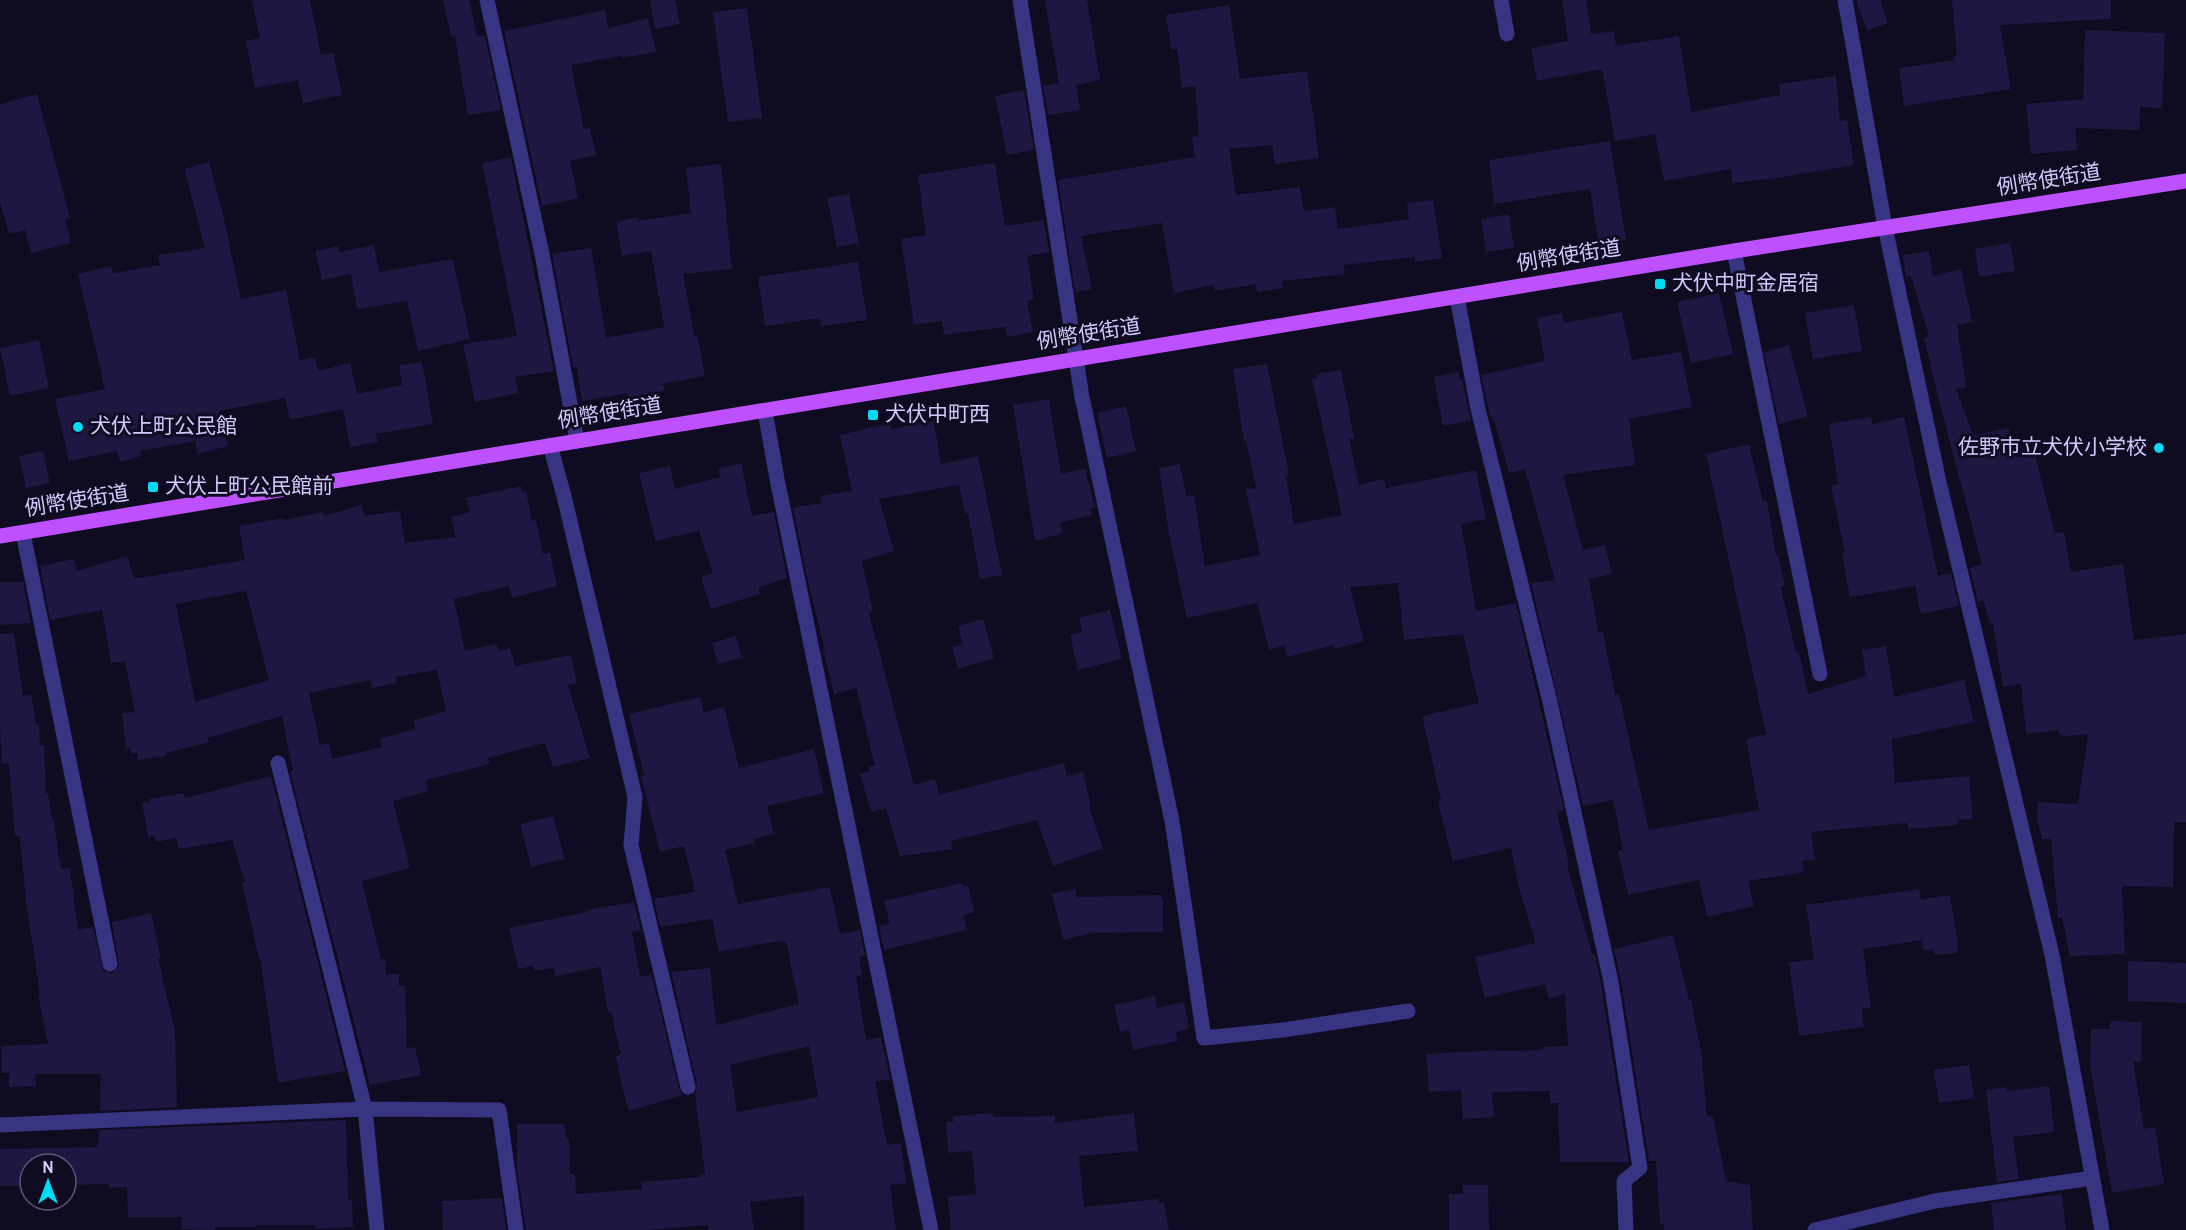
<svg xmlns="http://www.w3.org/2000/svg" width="2186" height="1230" viewBox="0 0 2186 1230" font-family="Overpass,'Noto Sans JP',sans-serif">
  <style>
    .building { fill: #1f1641; fill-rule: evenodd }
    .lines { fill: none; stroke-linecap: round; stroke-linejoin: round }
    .minor { stroke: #373481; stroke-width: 15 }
    .major { stroke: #be51ff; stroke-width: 15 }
    .poi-dot { fill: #00dcf5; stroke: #0f0b20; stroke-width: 2 }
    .labels { text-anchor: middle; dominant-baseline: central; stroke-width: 6; stroke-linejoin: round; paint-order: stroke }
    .street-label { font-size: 21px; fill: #d0caff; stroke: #0f0b20 }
    .poi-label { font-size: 21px; fill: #d0caff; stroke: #0f0b20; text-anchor: start }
  </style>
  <rect width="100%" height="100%" fill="#0f0b20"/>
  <path class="building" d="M252 0H310L321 55 333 52 342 95 303 103 298 80 255 88 246 41 260 38Z
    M443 0H469L477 36 485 35 501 110 468 115 455 36 451 37Z
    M650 0H675L680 24 655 29Z
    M1045 0H1087L1100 80 1076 85 1080 110 1048 115 1043 86 1059 83Z
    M1562 0H1586L1591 34 1614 31 1616 46 1679 36 1691 112 1780 95 1779 84 1836 76 1840 121 1847 120 1854 165 1770 179 1732 183 1731 169 1664 181 1655 134 1615 141 1602 69 1537 81 1531 48 1568 41Z
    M1856 0H1880L1888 23 1867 30Z
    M1952 0H2111V19L2000 25 2011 89 1904 106 1899 68 1955 60 1954 56H1957Z
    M1229 5 1240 79 1307 71 1319 158 1275 164 1272 145 1229 149 1236 195 1300 187 1304 211 1335 207 1338 229 1409 219 1407 203 1433 200 1442 258 1415 262V257L1344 265 1345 274 1282 281 1283 288 1257 292 1256 284 1215 291 1214 285 1174 293 1162 223 1081 236 1092 289 1075 292 1058 180 1195 157 1192 137 1199 136 1195 86 1182 88 1177 49 1171 50 1166 15Z
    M747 8 762 118 728 122 713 12Z
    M605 10 608 28 648 18 656 52 622 58 621 56 571 65 584 129 590 128 596 155 570 161 578 198 542 206 504 31Z
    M2085 30 2165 33 2162 108 2140 107 2139 130 2075 128 2077 150 2031 154 2026 104 2083 99Z
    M1024 90 1034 150 1007 155 995 96Z
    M37 94 70 218 65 219 71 243 31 253 25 230 9 234 0 202V104Z
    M1610 141 1626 240 1599 245 1590 189 1494 204 1489 160Z
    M511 157 554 371 515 377 518 393 475 402 463 344 517 336 482 163Z
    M209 162 224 219 241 299 286 290 300 360 315 357 318 371 350 363 357 394 402 385 399 365 422 362 433 424 376 434 378 442 350 447 343 409 290 420 285 398 219 411 228 446 198 454 195 441 140 451 141 456 120 462 117 451 69 461 55 399 105 389 78 274 111 266 113 273 160 265 158 255 205 248 184 169Z
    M995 163 1005 226 1044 220 1049 252 1027 256 1034 300 1027 301 1033 332 1007 337 1005 327 944 335 942 321 914 325 901 239 926 235 918 175Z
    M721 164 732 269 683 274 694 336 697 335 705 376 663 384 665 391 628 398 627 393 582 401 577 367H573L552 254 591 248 606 338 664 327 651 251 622 256 616 222 638 217 639 221 691 213 686 168Z
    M849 194 859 243 837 247 827 198Z
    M1509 214 1514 248 1486 252 1481 219Z
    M2010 243 2015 271 1979 277 1975 249Z
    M374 245 379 272 453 259 470 339 418 351 407 301 357 309 351 274 322 280 315 251 338 246 339 252Z
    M1929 251 1933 276 1961 269 1972 322 1957 325 1966 387 1956 389 1973 435 2009 428 2016 457 2035 455 2055 533 2064 532 2071 572 2123 564 2134 640 2186 634V822H2174L2173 887 2122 886 2125 954 2070 956 2062 918H2058L2051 839H2042L2037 820 2038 802 2078 804 2088 734 2061 737 2058 730 2026 734 2021 684 2003 687 1993 623 1990 624 1984 601 1978 602 1970 568 1982 565 1930 365H1931L1924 338 1929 336 1911 276 1906 277 1903 255Z
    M858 262 867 320 821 326 820 318 765 326 758 277Z
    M1719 293 1733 354 1691 363 1677 302Z
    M1854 305 1862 351 1813 359 1805 313Z
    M1622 312 1632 360 1681 352 1692 407 1629 419 1635 465 1563 475 1583 550 1605 545 1612 574 1589 579 1598 632H1603L1615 695 1619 694 1649 830 1759 810 1746 739 1766 734 1706 454 1749 444 1763 501H1767L1776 556 1778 555 1785 586 1781 587 1796 653 1799 652 1808 694 1866 676 1862 650 1886 646 1894 697 1964 680 1974 722 1892 739 1895 783 1969 776 1973 819 1958 820V825L1908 829 1907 823 1811 832 1815 860 1802 861 1804 872 1748 881 1754 906 1707 917 1699 880 1628 895 1618 851 1623 850 1613 800 1583 806 1531 583 1555 580 1525 469 1509 473 1493 416 1490 417 1481 375 1545 361 1537 318 1562 313 1564 323Z
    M39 340 49 388 10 396 0 348Z
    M1789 345 1808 416 1779 424 1764 352Z
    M1267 364 1289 475 1286 476 1294 524 1342 515 1312 379 1317 378 1316 374 1341 370 1354 438 1349 439 1359 485 1384 479 1386 488 1476 470 1486 519 1461 524 1476 611 1516 603 1564 810 1557 812 1569 865H1567L1592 954H1595L1601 984 1629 1162H1560L1558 1103H1550V1091L1492 1092 1494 1117 1463 1119 1461 1090 1429 1092 1426 1054 1499 1050V1051L1543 1050V1047L1568 1046 1565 994 1549 999 1545 984 1485 998 1475 957 1536 943 1519 888 1511 848 1453 861 1438 801 1441 800 1422 716 1479 703 1463 634 1404 640 1398 583 1350 587 1364 641 1335 649 1333 645 1287 657 1284 645 1269 650 1257 603 1187 618 1169 534 1159 468 1180 464 1186 496 1194 495 1205 566 1260 555 1246 489 1256 488 1246 440 1244 441 1233 369Z
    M1458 372 1460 379H1462L1471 421 1443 426 1434 377Z
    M1049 399 1061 474 1085 468 1095 507 1090 508 1092 515 1060 523 1063 533 1035 541 1013 405Z
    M1126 406 1136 451 1107 458 1097 413Z
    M1871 417 1872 424 1904 417 1938 576 1951 573 1959 606 1921 614 1915 586 1850 597 1842 553H1845L1831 485 1838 484 1829 424Z
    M934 421 941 464 978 456 1002 575 980 579 968 513H965L959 485 879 499 894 551 862 561 873 612 869 613 914 785 935 779 939 795 1064 763 1067 776 1083 772 1091 806 1089 807 1103 848 1053 866 1037 820 951 841 953 849 900 856 886 808 871 812 860 774 870 771 868 767 875 765 856 688 834 694 823 650H825L806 573 793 508 822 503 820 496 852 491 840 435 890 423 891 429Z
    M43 451 50 483 26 488 19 456Z
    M741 463 752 516 774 512 787 578 758 588 760 594 711 609 701 577 713 573 699 531 655 541 639 473 670 466 675 489 720 477 718 468Z
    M521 486 522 492 526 491 532 521 536 520 543 554 550 552 557 586 512 598 509 586 454 599 465 651 497 644 499 651 510 648 515 666 571 655 577 683 568 685 590 758 553 767 545 743 488 758 490 764 426 780 428 791 393 801 410 868 362 881 381 959H385L386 974H399V986H405L407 1048 415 1047 421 1075 370 1085 290 772 293 771 282 716 208 738 209 742 166 753V756L138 760 137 753 131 754V747L126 748 122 713 135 712 125 661 111 663 102 610 50 620 40 566 74 559 77 571 127 556 134 579 245 560 239 526 284 518V520L323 512 324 516 361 505 365 516 400 511 405 543 456 537 451 517 470 512 466 498ZM246 591 269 680 195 702 176 604ZM437 670 446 711 413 721 416 729 380 739 382 747 332 759 329 743 320 745 309 693 370 680 372 688 396 683 395 677Z
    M0 582H23L31 623 0 625Z
    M1110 610 1122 659 1078 670 1070 635 1082 632 1079 618Z
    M983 619 994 658 958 669 952 647 963 644 958 626Z
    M14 633 23 696 31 694 36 725H39L40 745H44L46 794 48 793 52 819H54L59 860H60L61 869 70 868 78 930 93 927 103 971 112 973 119 967 112 922 151 913 161 958 158 959 175 1030 177 1107 100 1111 101 1074H35L36 1086 9 1087V1073H2L1 1046 48 1044 38 995H40L26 901 20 836H15L9 763 2 764 0 728V634Z
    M736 636 742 658 718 664 712 643Z
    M700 697 704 712 724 707 739 768 814 749 824 793 767 806 774 834 754 839 755 843 725 850 738 904 830 887 840 934 860 930 865 956 859 957 862 975 856 976 866 1040 881 1037 890 1079 875 1082 887 1145 901 1143 906 1183 890 1185 896 1230H804V1196L750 1202 754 1230H709L708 1225 647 1230H526L517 1170V1124H564L566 1139H569L570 1174H575L576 1194 642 1189 641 1182 700 1177V1174H705L695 1094 697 1085 671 972 710 968 716 1025 799 1004 786 941 778 942V941L719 952 712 919 660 927 654 899 695 892 684 846 660 852 641 776H644L629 714ZM809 1046 818 1097 737 1112 730 1065Z
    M271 776 345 1071 278 1083 260 958H259L242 883 245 882 232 840 179 849 176 838 156 842 154 836 148 837 142 803 150 802 149 799 184 793 185 798Z
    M553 816 565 859 531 867 520 824Z
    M962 883 963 887 968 886 974 912 963 915 967 930 884 950 879 926 890 924 884 901Z
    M1075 889 1077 897 1161 895V899H1163V932L1093 933 1063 940 1052 894Z
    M1919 889 1921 900 1950 895 1955 928H1956L1958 953 1934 955 1933 949 1923 950 1922 940 1863 949 1871 1008 1862 1009 1864 1027 1799 1036 1789 963 1814 959 1806 905Z
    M634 902 641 930 632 932 640 976 652 975 679 1089 683 1095 629 1111 621 1083 616 1056 621 1054 611 1012 608 1013 600 967 556 976 554 968 534 971 533 966 518 969 509 928 587 912 586 910Z
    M1673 935 1689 1000 1691 999 1702 1058 1707 1117 1713 1116 1726 1181 1750 1185 1753 1230H1664V1224L1660 1225 1656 1161H1649L1621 981 1614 949Z
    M2128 961 2186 963V1003L2128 1001Z
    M1155 996 1157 1008 1184 1002 1189 1029 1176 1032 1178 1041 1133 1050 1129 1030 1120 1032 1114 1005Z
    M2110 1021 2142 1022 2141 1062 2133 1061 2144 1129 2155 1127 2164 1184 2112 1193 2090 1066 2091 1029H2110Z
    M1969 1065 1974 1098 1939 1103 1934 1070Z
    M2049 1086 2054 1132 2013 1137 2019 1179 1997 1182 1986 1090 2006 1087 2007 1091Z
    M993 1113V1117L1055 1116V1123L1134 1113 1138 1151 1079 1156 1084 1207 1158 1199 1159 1203 1164 1202 1169 1230H951L948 1197 976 1194 972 1151 948 1153 946 1122H953V1116Z
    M346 1120 348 1200H352L353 1227 315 1229V1225H257V1227H215L214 1230 181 1229 182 1217H128L127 1187 109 1188V1184L66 1185V1164H30V1186H0V1149L98 1147 99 1130Z
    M1463 1185H1488L1489 1230H1449V1194H1463Z
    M2062 1194 2066 1230H1994L1991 1203Z
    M502 1198 506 1230H443L442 1201Z"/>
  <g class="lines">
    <path class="minor" d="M487 0 542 254 577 441
      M1020 0 1082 397 1172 821 1204 1038 1283 1030 1408 1011
      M1501 0 1507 34
      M1845 0 1885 227 1939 482 2052 955 2102 1230
      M1734 251 1820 674
      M1457 297 1478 409 1550 702 1611 982 1640 1168 1624 1181 1626 1230
      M765 411 777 479 931 1230
      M550 445 564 496 635 797 631 845 688 1087
      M23 533 110 964
      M278 763 365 1109 377 1230
      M0 1125 365 1109 499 1110 516 1230
      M1815 1230 1935 1201 2092 1178"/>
    <path class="major" d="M0 536 1734 251 2186 181"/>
  </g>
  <g class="poi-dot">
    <rect x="1654" y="278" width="12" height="12" rx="3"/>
    <rect x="867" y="409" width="12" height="12" rx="3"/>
    <circle cx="78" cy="427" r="6"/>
    <circle cx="2159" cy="448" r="6"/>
    <rect x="147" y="481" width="12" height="12" rx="3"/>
  </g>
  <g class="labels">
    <g class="street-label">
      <text transform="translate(2049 181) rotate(-9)">例幣使街道</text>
      <text transform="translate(1569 257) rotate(-9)">例幣使街道</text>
      <text transform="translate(1089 335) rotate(-9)">例幣使街道</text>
      <text transform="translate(610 414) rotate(-9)">例幣使街道</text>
      <text transform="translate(77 502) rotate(-9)">例幣使街道</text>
    </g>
    <g class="poi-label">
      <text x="1672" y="284">犬伏中町金居宿</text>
      <text x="885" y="415">犬伏中町西</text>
      <text x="90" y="427">犬伏上町公民館</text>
      <text x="2147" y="448" text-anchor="end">佐野市立犬伏小学校</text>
      <text x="165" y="487">犬伏上町公民館前</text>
    </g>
  </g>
  <g transform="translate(48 1182)"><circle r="28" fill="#0f0b20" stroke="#5c5779" stroke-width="1.5"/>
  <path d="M0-4.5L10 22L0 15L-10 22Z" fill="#00dcf5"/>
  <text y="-9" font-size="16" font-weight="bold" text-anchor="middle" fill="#d0caff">N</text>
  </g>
</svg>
